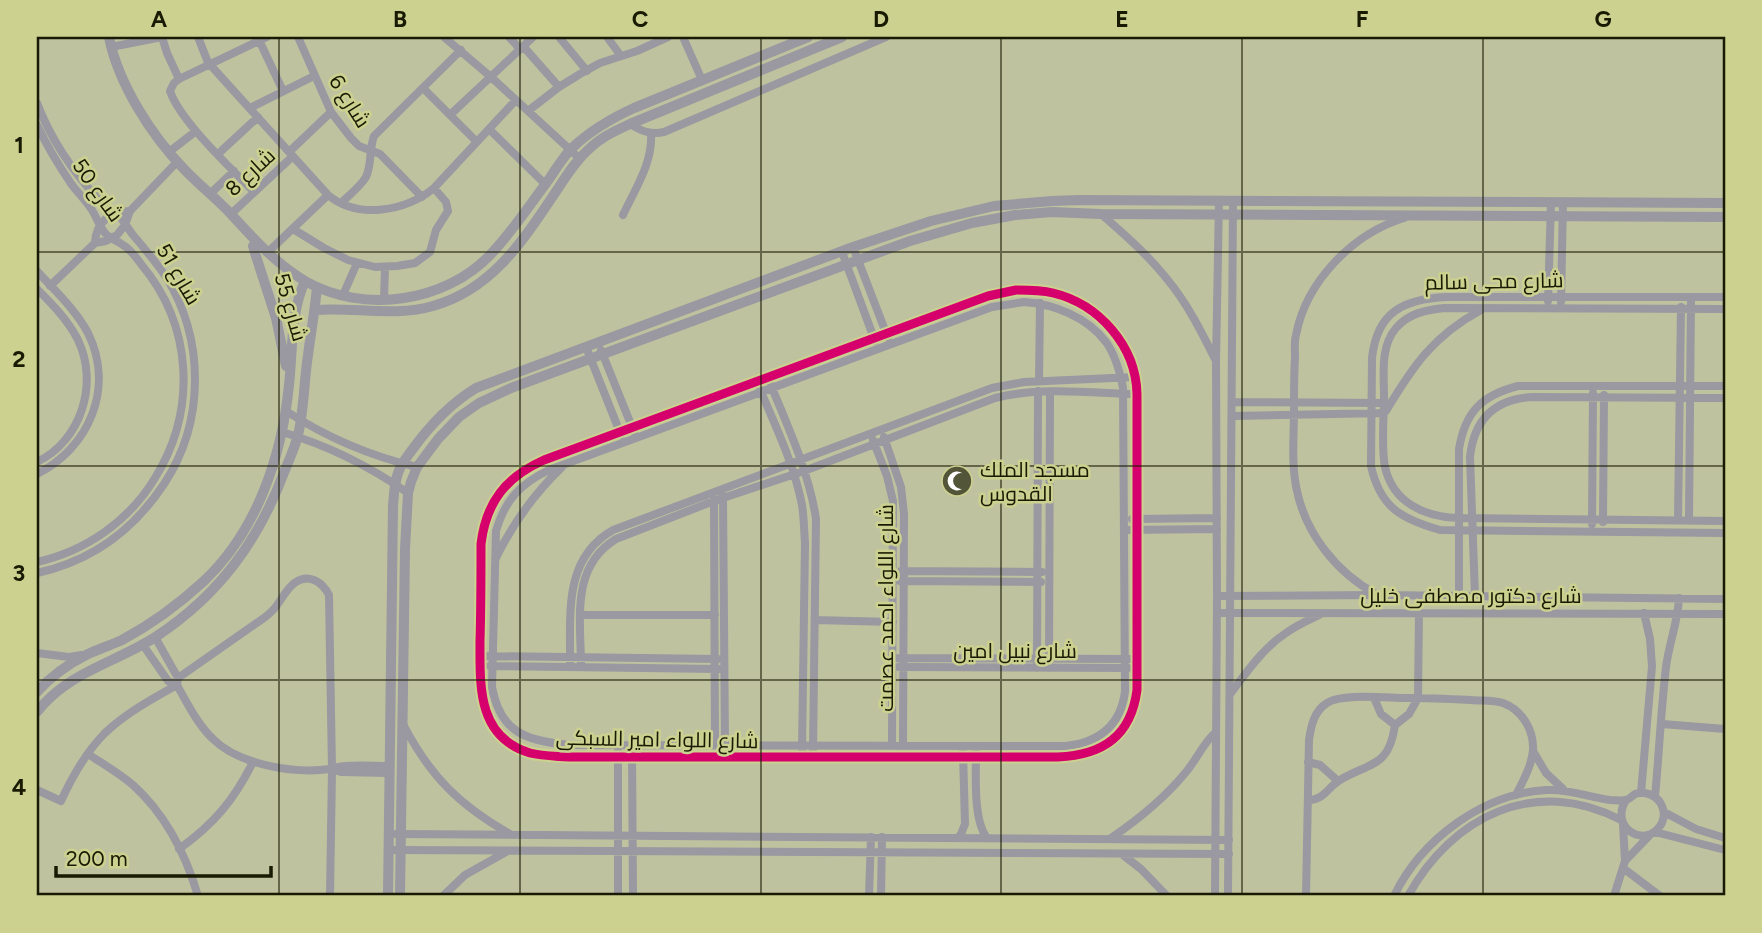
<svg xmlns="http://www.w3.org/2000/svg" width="1762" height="933" viewBox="0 0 1762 933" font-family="Figtree,Cairo,sans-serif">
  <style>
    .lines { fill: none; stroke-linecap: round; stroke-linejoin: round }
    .minor { stroke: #9a98a0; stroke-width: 8 }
    .tertiary { stroke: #9a98a0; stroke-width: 10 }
    .cycleway-casing { stroke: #ccd190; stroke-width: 13 }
    .cycleway { stroke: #d6006c; stroke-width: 9 }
    .grid { fill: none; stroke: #191a02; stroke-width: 2; stroke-opacity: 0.55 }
    .labels { text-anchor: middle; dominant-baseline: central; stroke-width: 5; stroke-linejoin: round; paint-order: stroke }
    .street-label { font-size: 21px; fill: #191a02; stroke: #ccd190 }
    .poi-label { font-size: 21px; fill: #191a02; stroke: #ccd190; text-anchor: start }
    .neatline { fill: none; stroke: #191a02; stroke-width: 2.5 }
    .grid-label { font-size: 23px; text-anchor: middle; font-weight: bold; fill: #191a02 }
  </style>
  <rect width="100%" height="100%" fill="#bfc29f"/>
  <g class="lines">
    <path class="minor" d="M162 37 167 53 179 79
      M198 37 207 60 214 69 328 195C358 220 406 211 434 188L516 100
      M298 37 331 112 351 138 359 146 380 154 422 197
      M444 37 491 77 579 158
      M509 37 520 49
      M559 37 587 71
      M607 37 621 56
      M683 37 702 80
      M259 40 283 91
      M523 46 559 87
      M111 47 162 37
      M423 88 477 142
      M37 103C51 140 73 172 100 201 106 207 114 212 121 218 125 223 129 230 133 235 145 249 156 262 166 277 205 340 205 422 164 484 133 531 92 561 37 573
      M250 108 314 76
      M528 111 559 87 580 74 600 63 637 51 668 37
      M450 115 533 37
      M630 124C641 131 651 135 664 132L886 37
      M37 125C47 146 59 166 72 185 79 194 86 201 92 210 97 218 99 226 105 233 110 239 117 240 123 245 130 249 136 257 141 264 193 326 197 410 155 478 129 521 86 551 37 562
      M489 129 545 184
      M169 152 196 131
      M289 152 331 112
      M218 154 258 117
      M254 192C231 168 180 121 170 91L174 83 179 79 267 37
      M210 194 234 171
      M341 203C349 195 360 187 366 177 372 164 369 149 374 136L461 50
      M231 214 293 156
      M1101 214C1125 235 1148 255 1167 279 1187 303 1201 331 1215 359
      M623 215C635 189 653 163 651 133
      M293 229 324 248 348 260 375 267 397 266 415 263 430 252 436 230 448 211 446 202 434 188
      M95 243C96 222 110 211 130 211
      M853 247 888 338
      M842 252 875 341
      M267 253 328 195
      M37 271C55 291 75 309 88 333 115 388 89 448 37 474
      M50 286 95 243 106 241 117 235 125 225 130 211 177 162
      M37 289C52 304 68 320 78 340 99 384 81 441 37 462
      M1016 290C1028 290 1041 290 1053 293 1099 304 1136 346 1137 394V690C1131 736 1103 755 1058 757H568C555 756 542 756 530 753 477 737 480 686 480 641 481 609 481 577 481 544 486 502 506 477 544 460L988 296Z
      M343 295 357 263
      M1725 297H1447C1403 299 1377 312 1372 358L1371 466C1380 507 1401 519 1440 530L1725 533
      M384 300 385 267
      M1548 301 1551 202
      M1024 302C1054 304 1087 317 1106 342 1116 356 1120 372 1123 388L1125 691C1121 725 1100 742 1066 746L569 745C527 741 500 733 492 687L496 531C505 500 520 484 549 470L992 307Z
      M1561 302 1563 202
      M1725 309 1444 308C1426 310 1409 313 1396 328 1380 347 1384 374 1384 396 1384 417 1381 447 1385 467 1393 503 1425 517 1458 518L1725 521
      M586 347 621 435
      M601 350 634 432
      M1039 381 1040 303
      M770 383C788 427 809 472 816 519L813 750
      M759 387C775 425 794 464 802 505 804 517 804 530 805 543L802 751
      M1232 402 1384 403
      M286 411C326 437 370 456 417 467
      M1386 411C1413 366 1433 336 1481 310
      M1232 416 1384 413
      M282 432C327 445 369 466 408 493
      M884 437 901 487 904 514 903 746
      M873 440 887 476 893 501 892 746
      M723 496 725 745
      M714 499 715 745
      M1132 519 1217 518
      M1678 520 1681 307
      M1689 520 1691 297
      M1603 522 1604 395
      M1592 524 1593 393
      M1124 530 1217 529
      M496 558C513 523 534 494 562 467
      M901 571 1042 572
      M900 581 1041 582
      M1376 594C1337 573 1306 534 1297 491 1291 465 1294 436 1294 410 1294 392 1294 374 1295 357 1295 350 1294 342 1296 335 1306 282 1352 234 1404 218
      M1217 596 1379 595 1725 599
      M1459 596V449C1465 412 1482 395 1518 386H1725
      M1475 596 1470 457C1474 420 1494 399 1533 397L1725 398
      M1217 613 1725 614
      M581 615H715
      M815 620 893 622
      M155 637 178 678
      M143 645 168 681 177 685 178 678 261 620C266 617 270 613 274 609 281 601 287 587 296 582 310 573 323 583 329 595L332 769 330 896
      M37 653 69 657 82 655
      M480 656 718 659
      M893 658 1130 659
      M490 666 719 669
      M570 667C571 616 562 559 613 530L992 388 1024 382 1135 377
      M581 667C581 620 570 567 616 539L714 501 804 471 995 398C1038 387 1084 392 1129 394
      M899 667 1128 668
      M1037 668 1038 391
      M1049 668 1050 392
      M1230 694C1247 672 1263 648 1286 633 1297 625 1309 620 1321 614
      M1374 698 1381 714 1395 725
      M1662 724 1725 729
      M404 726C431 777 459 805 510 834
      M618 751V896
      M1533 751 1546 773 1563 789
      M632 752 633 896
      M976 752C976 775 973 820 987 838
      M88 754C103 764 119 773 133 785 165 814 186 855 198 896
      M1308 762 1320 765 1338 781
      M332 769 341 772 389 773
      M37 790 61 801C72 777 86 752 105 733 126 713 152 699 177 685 187 703 198 725 213 739 239 765 295 774 330 769 335 768 340 766 345 766 360 765 374 766 389 766
      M1641 793 1652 666 1650 639 1644 613
      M1655 797C1659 754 1661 710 1666 667 1669 643 1678 622 1679 598
      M1309 800C1324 800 1328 787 1340 780 1370 762 1389 768 1395 725L1409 714 1418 698 1419 612
      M1664 812 1696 829 1725 838
      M1655 832 1725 850
      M396 834 1229 840
      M958 838 961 834 965 824 963 752
      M1111 838C1139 819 1164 799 1186 772 1197 759 1203 743 1216 732
      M179 849C214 824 234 800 253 762
      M388 850 1229 854
      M1123 855 1141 869 1167 896
      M1625 861 1649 836
      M1623 868 1660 896
      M443 896 465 875 506 852
      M869 896 871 837
      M881 896 882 837
      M1215 896 1217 596 1216 362 1219 200
      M1228 896 1233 201
      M1306 896 1309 740C1311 726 1314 711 1327 703 1341 693 1388 698 1407 698 1428 698 1450 699 1471 700 1481 701 1494 700 1503 703 1522 710 1534 730 1533 750 1532 765 1523 781 1516 795
      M1394 896C1421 840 1483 793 1547 790 1569 789 1589 797 1610 800 1614 800 1622 801 1626 800 1630 799 1632 796 1635 794 1645 790 1658 796 1662 806 1665 812 1664 821 1660 826 1644 849 1609 827 1626 800
      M1408 896C1452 816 1536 775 1621 820
      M1614 896 1625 861 1623 824"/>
    <path class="tertiary" d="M109 37C118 83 151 135 184 169 199 185 216 198 230 213 253 238 275 263 305 281 363 314 445 303 491 254 512 232 529 206 547 182 555 171 562 158 572 148 590 131 612 118 634 108L808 37
      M256 242 253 246 255 253 276 318 286 366
      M315 310C355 307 395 317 433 306 491 290 522 242 553 196 564 180 574 162 589 149 601 137 615 131 630 124L842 37
      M37 692C51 676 68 664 88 654 99 649 111 645 122 640 152 624 179 604 204 581 257 531 282 456 289 385 293 350 290 314 305 281
      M37 712C69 671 116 663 157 636 220 594 259 540 285 470 290 458 295 447 298 435 304 411 304 380 308 355 311 332 315 310 317 287
      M388 896 393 506C394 495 394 484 398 473 401 464 407 457 412 450 430 425 450 404 476 388L853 247 931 221 994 206 1052 201 1079 200 1725 203
      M400 896 405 549 408 493 411 482 417 467 438 439 459 417 479 403 511 388 557 371 910 241 972 223 1015 215 1052 212 1101 214 1725 217"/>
    <g class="cycleway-casing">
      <path id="cycleway" d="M1016 290C1028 290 1041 290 1053 293 1099 304 1136 346 1137 394V690C1131 736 1103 755 1058 757H568C555 756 542 756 530 753 477 737 480 686 480 641 481 609 481 577 481 544 486 502 506 477 544 460L988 296Z"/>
    </g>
    <use href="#cycleway" class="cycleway"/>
  </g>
  <path class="grid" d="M279 37V896M520 37V896M761 37V896M1001 37V896M1242 37V896M1483 37V896M37 252H1725M37 466H1725M37 680H1725"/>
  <defs>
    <g id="mosque-disc" transform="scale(1.575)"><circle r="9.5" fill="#535539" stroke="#ccd190"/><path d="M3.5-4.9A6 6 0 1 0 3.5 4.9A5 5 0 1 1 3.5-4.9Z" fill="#fff"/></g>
  </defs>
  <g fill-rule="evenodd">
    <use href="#mosque-disc" x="957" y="481"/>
  </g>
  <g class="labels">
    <g class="street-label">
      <text transform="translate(350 101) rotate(58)">شارع 6</text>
      <text transform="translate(250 172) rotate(-43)">شارع 8</text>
      <text transform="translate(98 190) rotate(55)">شارع 50</text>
      <text transform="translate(179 274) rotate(60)">شارع 51</text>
      <text transform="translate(1494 281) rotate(-1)">شارع محى سالم</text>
      <text transform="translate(291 307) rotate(74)">شارع 55</text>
      <text x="1471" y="595">شارع دكتور مصطفى خليل</text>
      <text transform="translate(885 608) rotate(-90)">شارع اللواء احمد عصمت</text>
      <text x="1015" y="650">شارع نبيل امين</text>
      <text transform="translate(657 739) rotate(1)">شارع اللواء امير السبكى</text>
    </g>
    <g class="poi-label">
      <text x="980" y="469">مسجد الملك<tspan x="980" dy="24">القدوس</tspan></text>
    </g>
  </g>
  <rect width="1762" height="933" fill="none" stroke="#ccd190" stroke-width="77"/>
  <path d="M56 866v10h215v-10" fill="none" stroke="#191a02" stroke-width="3.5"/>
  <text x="66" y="866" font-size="21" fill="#191a02" stroke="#ccd190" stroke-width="5" paint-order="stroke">200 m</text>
  <rect x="38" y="38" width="1686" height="856" class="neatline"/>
  <g class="grid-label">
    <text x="159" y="27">A</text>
    <text x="400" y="27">B</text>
    <text x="640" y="27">C</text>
    <text x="881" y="27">D</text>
    <text x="1122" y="27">E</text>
    <text x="1362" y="27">F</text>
    <text x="1603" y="27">G</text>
    <text x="19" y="153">1</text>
    <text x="19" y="367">2</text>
    <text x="19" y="581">3</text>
    <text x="19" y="795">4</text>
  </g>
</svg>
